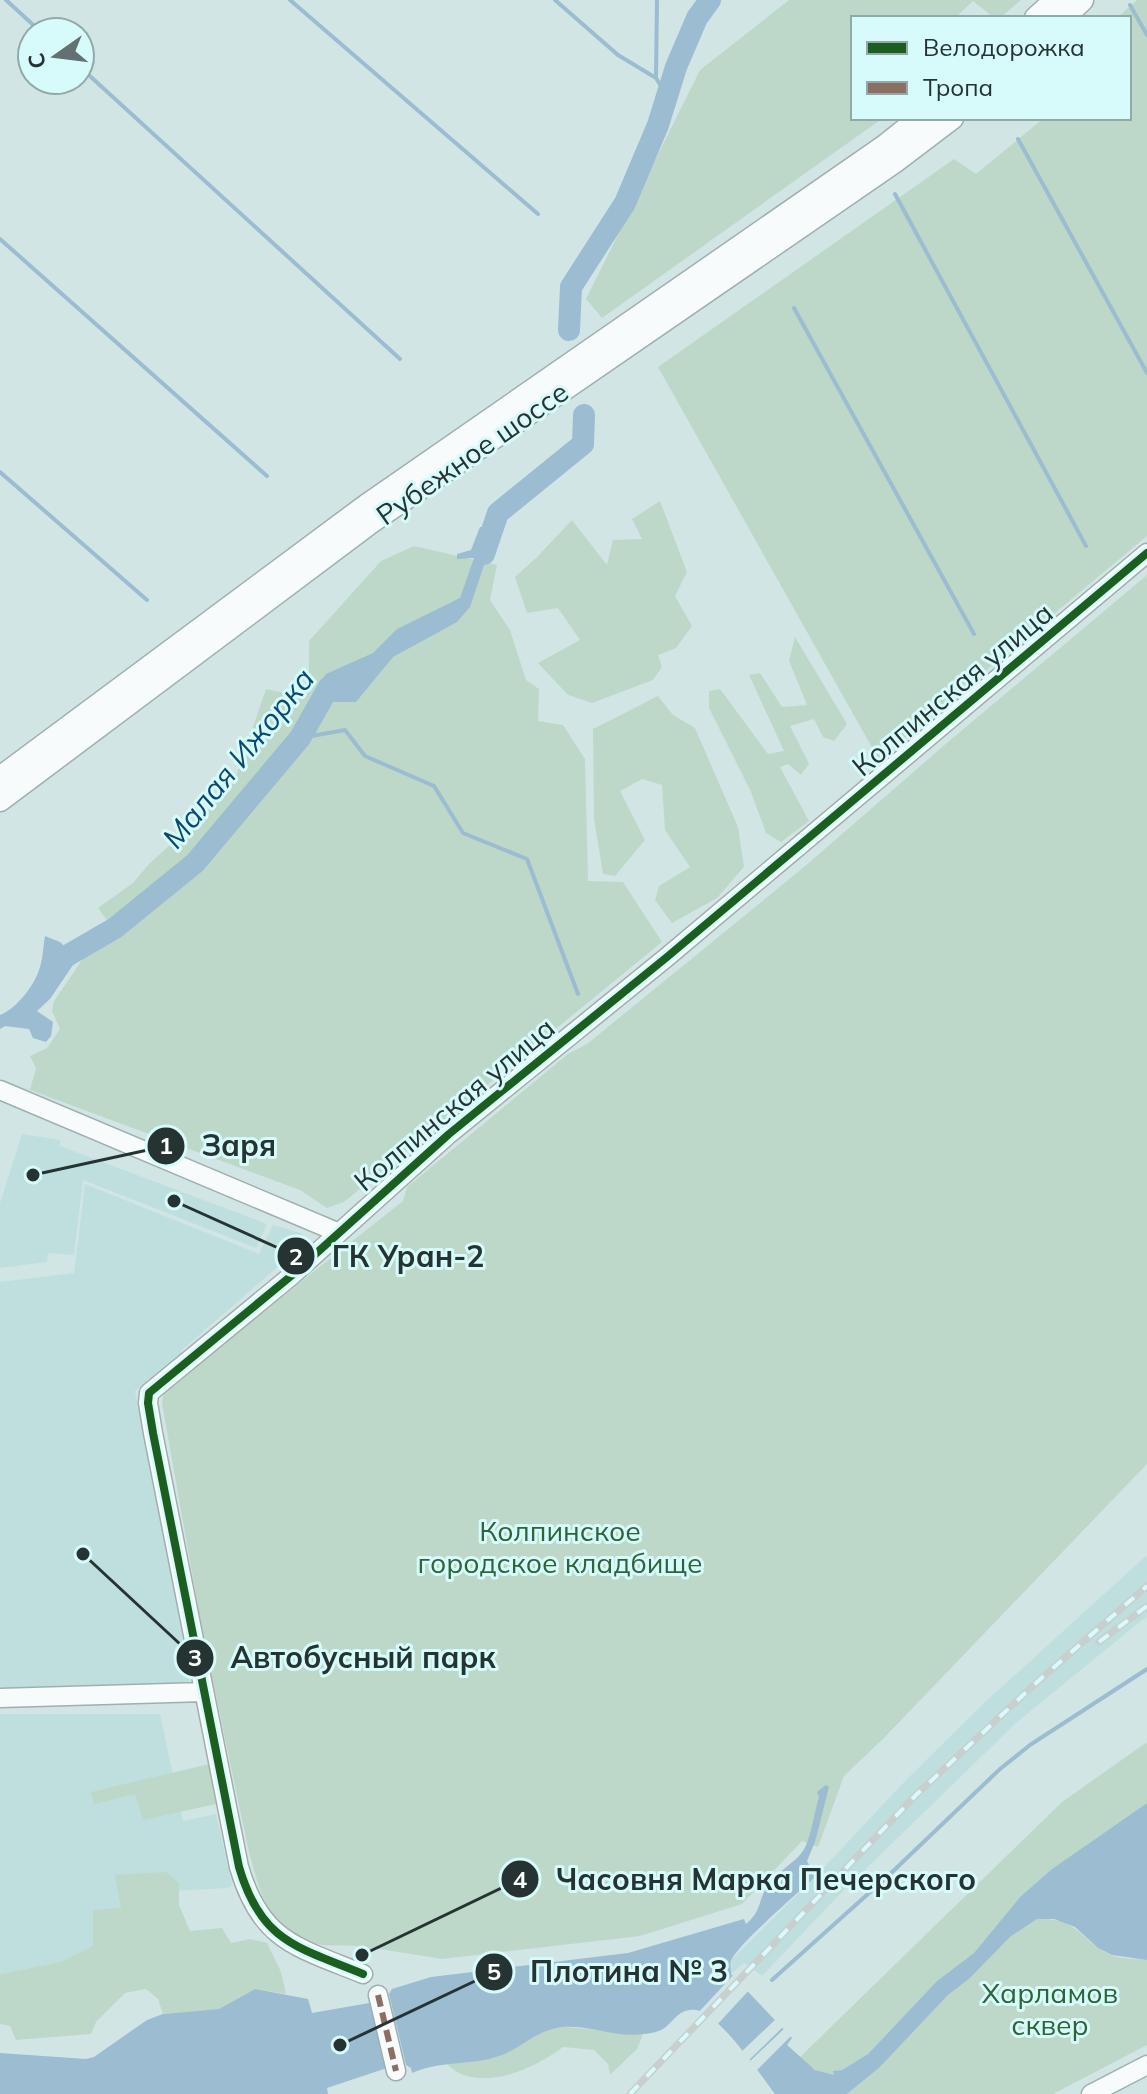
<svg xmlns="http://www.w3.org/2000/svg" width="1147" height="2094" viewBox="0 0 1147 2094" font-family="Mulish,sans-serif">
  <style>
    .built { fill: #bfdfdf }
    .green { fill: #bdd8c8 }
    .water { fill: #9bbcd1 }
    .pier { fill: #d2e5e5 }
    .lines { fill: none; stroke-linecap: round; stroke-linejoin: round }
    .stream { stroke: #9bbcd1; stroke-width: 4 }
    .river { stroke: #9bbcd1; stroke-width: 22 }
    .minor-casing { stroke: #9fafaf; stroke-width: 21 }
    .major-casing { stroke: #9fafaf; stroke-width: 25 }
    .minor { stroke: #f8fbfb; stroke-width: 18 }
    .major { stroke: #f8fbfb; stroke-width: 22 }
    .rail-casing { stroke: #c9cece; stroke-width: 7 }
    .rail { stroke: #d7fafa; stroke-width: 4; stroke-dasharray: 12; stroke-linecap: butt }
    .quiet { stroke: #8d6e63; stroke-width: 6; stroke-dasharray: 12 6; stroke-linecap: butt }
    .cycleway-casing { stroke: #d7fafa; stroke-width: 13 }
    .cycleway { stroke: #1b5e20; stroke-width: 8 }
    .labels { text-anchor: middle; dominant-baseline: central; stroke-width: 6; stroke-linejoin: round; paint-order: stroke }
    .street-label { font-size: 28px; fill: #263333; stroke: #d7fafa }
    .park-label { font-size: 28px; fill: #2d653b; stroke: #d7fafa }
    .water-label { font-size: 30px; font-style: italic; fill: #0a4a72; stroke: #d7fafa }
    .leader { fill: none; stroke: #263333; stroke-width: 3 }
    .callout-dot { fill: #263333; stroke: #d7fafa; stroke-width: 3 }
    .mark-label { font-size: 24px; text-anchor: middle; font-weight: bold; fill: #fff }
    .callout-label { font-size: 30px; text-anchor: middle; font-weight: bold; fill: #263333; stroke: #d7fafa; stroke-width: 6; stroke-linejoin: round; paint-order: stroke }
  </style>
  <rect width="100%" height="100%" fill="#d2e5e5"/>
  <path class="built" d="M22 1134 60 1140V1146L267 1224 256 1248 83 1180 74 1255 48 1253 47 1262 0 1268V1203Z
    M85 1184 259 1254 273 1225 301 1233 305 1238 304 1244 182 1350 181 1355 135 1391 190 1674 189 1688 0 1692V1282L74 1273Z
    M1147 1555V1616L1016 1723 839 1895 762 1976 744 1963 731 1974 732 1959 815 1877 904 1782 984 1703Z
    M0 1714H160L183 1821 216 1814 232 1885 227 1888 119 1894 122 1909 94 1946 60 1962 0 1974Z"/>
  <path class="green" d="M789 0H1021L1000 18H994L973 1 955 18H853V118H883L602 318 586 299 700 70Z
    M1137 0H1147V536L879 760 658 367 954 159 976 174 1044 118H1129V18H1117Z
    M660 501 687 572 675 596 692 626 676 648 658 655 662 667 653 680 592 703 568 695 538 663 580 640 558 608 527 613 515 577 537 557 572 520 607 565 613 540 642 539 632 519Z
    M414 546 497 565 490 600 510 630 526 680 539 689 538 721 563 725 585 759 588 881 623 882 662 942 344 1202 327 1208 300 1190 30 1090 36 1068 30 1056 47 1048 60 1029 52 1011 54 1001 84 957 117 934 98 908 133 883 150 863 208 811 234 782 266 689 298 696 309 677V641L381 561Z
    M1147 575V1464L883 1739 844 1776 818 1847 802 1841 742 1904 640 1936 442 1959 380 1949 371 1950 370 1955 366 1951 359 1950 358 1946C342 1945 322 1947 307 1942 268 1932 257 1882 248 1848L202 1629 162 1403 164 1390 403 1201 407 1187 568 1054 587 1044 804 867 948 742Z
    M795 637 847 724 834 741 823 737 814 719 790 726 809 764 801 775 788 764 780 767 809 821 781 842 766 833 751 792 709 708V691L720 689 768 754 784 751 749 675 760 673 782 707 807 705 789 661Z
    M658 696 673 715 695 728 738 827 744 867 717 898 672 923 655 900 659 886 690 867 665 830 662 785 642 779 620 791 645 840 615 876 603 874 594 819 593 729Z
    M1147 1742V1803L1052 1869 1020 1897 974 1953 937 1981 868 2054 842 2070 834 2071V2075C819 2075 811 2067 800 2057L1062 1802Z
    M209 1764 216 1804 143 1820 135 1794 94 1804 91 1792Z
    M166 1872 179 1883V1905L190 1931 222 1928 231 1943 250 1939 267 1943 281 1972 286 1994 255 1989 219 2009 163 2014 158 1999 146 1989 125 1993 96 2022 91 2034 16 2040 10 2026 0 2024V1974L60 1962 93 1946V1910L121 1908 115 1875Z
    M1037 1919C1079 1917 1079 1940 1109 1954 1121 1960 1134 1958 1147 1960V2045L1053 2094H847L879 2068 948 1995 969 1979 1010 1937Z
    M566 2027 643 2034 637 2049 610 2075 608 2064 594 2050 563 2047C532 2071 476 2094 447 2064L503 2054 549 2029Z"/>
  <path class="water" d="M497 526 470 607 457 622 393 657 356 702H332L324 708 314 699V692L326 674 373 653 397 629 460 598 474 558 457 559V554L471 550 480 527Z
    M45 936 60 942 77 959 50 999 37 1011 53 1022 51 1036 46 1042 33 1038 29 1029 5 1026 0 1029V1015C16 1009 34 986 39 970 43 960 43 947 45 936Z
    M826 1785 829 1787 815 1842 807 1861 815 1877C799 1892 737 1945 731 1961 730 1965 731 1969 731 1974L792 2038 787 2045 815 2070 834 2075 833 2071 842 2070 868 2054 937 1981 974 1953 1020 1897 1052 1869 1147 1803V1960L1112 1955 1098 1948 1075 1927 1054 1919H1037L1010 1937 969 1979 948 1995 879 2068 847 2094H775C760 2074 719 2013 696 2010 678 2007 673 2024 661 2030 657 2032 648 2034 643 2034 616 2038 590 2025 563 2027 539 2029 524 2046 502 2055 473 2066 441 2060 412 2073L411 2068 406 2065 389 1994 392 1989 431 1977 628 1953 744 1919 746 1924C763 1909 757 1902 767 1887 775 1872 793 1865 803 1851 811 1839 814 1813 819 1797L817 1792Z
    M255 1989 308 1999 312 2013 375 2002 390 2067 327 2088 328 2094H0V2053L86 2059 94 2057 147 2020 163 2014 219 2009Z"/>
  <path class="pier" d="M736 1972 751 1988 716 2026 697 2014Z
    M779 2016 786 2024 746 2063 739 2054Z
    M787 2026 794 2033 754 2073 747 2064Z"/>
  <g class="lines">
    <path class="stream" d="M6 0 41 32
      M290 0 538 214
      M555 0 618 55 656 78
      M657 0 656 78 666 94
      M1130 5 1147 35
      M80 67 400 359
      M1018 139 1147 373
      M895 194 1086 546
      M0 239 267 476
      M794 308 974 634
      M0 472 147 600
      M300 738 345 730 365 756 434 786 463 833 527 859 578 994
      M772 1980 888 1876 1000 1769 1030 1745 1147 1669"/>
    <path class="river" d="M569 330 571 287 625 203 658 125 676 67 697 18 710 0
      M484 554 498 513 583 444 584 415
      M53 972 65 957 115 928 195 863 300 738 329 687 338 682"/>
    <g class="minor-casing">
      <path id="minor" d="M0 1090 337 1232
        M0 1698 204 1692
        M363 1974C297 1947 261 1942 239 1867L153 1433 148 1403 149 1393 291 1276 449 1134 667 957 1147 553
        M378 1995 396 2071
        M1091 2094 1147 2065"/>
    </g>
    <g class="major-casing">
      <path id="major" d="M1036 18 1056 0
        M1063 18 1082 0
        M0 778 366 506 885 146 920 118
        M0 800 371 522 894 162 952 118"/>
    </g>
    <use href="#minor" class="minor"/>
    <use href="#major" class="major"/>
    <g class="rail-casing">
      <path id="rail" d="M1099 1642 1147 1606
        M630 2094 916 1795 1036 1683 1147 1586"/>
    </g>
    <use href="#rail" class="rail"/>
    <path class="quiet" d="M378 1995 396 2071"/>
    <g class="cycleway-casing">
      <path id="cycleway" d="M363 1974C297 1947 261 1942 239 1867L153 1433 148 1403 149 1393 291 1276 449 1134 667 957 1147 553"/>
    </g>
    <use href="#cycleway" class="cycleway"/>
  </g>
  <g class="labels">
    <g class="street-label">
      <text transform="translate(472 453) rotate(-35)">Рубежное шоссе</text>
      <text transform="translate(952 689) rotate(-40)">Колпинская улица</text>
      <text transform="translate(454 1104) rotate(-40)">Колпинская улица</text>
    </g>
    <g class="park-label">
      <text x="560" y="1530">Колпинское<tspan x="560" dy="32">городское кладбище</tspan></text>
      <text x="1050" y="1992">Харламов<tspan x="1050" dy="32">сквер</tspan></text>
    </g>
    <g class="water-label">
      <text transform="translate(238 758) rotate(-51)">Малая Ижорка</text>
    </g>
  </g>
  <path class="leader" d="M33 1175L166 1146M174 1201L296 1256M83 1554L195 1658M362 1955L520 1879M340 2045L494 1972"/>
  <g class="callout-dot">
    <circle cx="33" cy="1175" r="8"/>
    <circle cx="174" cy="1201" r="8"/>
    <circle cx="83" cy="1554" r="8"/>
    <circle cx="362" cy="1955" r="8"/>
    <circle cx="340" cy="2045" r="8"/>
    <circle cx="166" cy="1146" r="20"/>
    <circle cx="296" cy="1256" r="20"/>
    <circle cx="195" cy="1658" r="20"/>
    <circle cx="520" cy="1879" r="20"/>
    <circle cx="494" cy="1972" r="20"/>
  </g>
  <g class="mark-label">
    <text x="166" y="1154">1</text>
    <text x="296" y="1265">2</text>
    <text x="195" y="1666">3</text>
    <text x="520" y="1888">4</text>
    <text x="494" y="1980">5</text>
  </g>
  <g class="callout-label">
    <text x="239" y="1156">Заря</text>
    <text x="408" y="1267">ГК Уран-2</text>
    <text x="363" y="1668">Автобусный парк</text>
    <text x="766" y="1890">Часовня Марка Печерского</text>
    <text x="629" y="1982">Плотина № 3</text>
  </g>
  <rect x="851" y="16" width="280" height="104" fill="#d7fafa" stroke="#90aaaa" stroke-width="2"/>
  <rect x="867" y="42" width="40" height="12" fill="#1b5e20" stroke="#90aaaa" stroke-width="2"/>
  <text x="923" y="56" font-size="24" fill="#263333">Велодорожка</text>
  <rect x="867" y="82" width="40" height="12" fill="#8d6e63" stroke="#90aaaa" stroke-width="2"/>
  <text x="923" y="96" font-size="24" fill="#263333">Тропа</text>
  <g transform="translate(56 56) rotate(256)"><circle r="38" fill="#d7fafa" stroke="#90aaaa" stroke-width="2"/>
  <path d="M0-6L14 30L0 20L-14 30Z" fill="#627171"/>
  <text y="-12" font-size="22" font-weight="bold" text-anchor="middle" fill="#263333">С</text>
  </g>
</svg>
